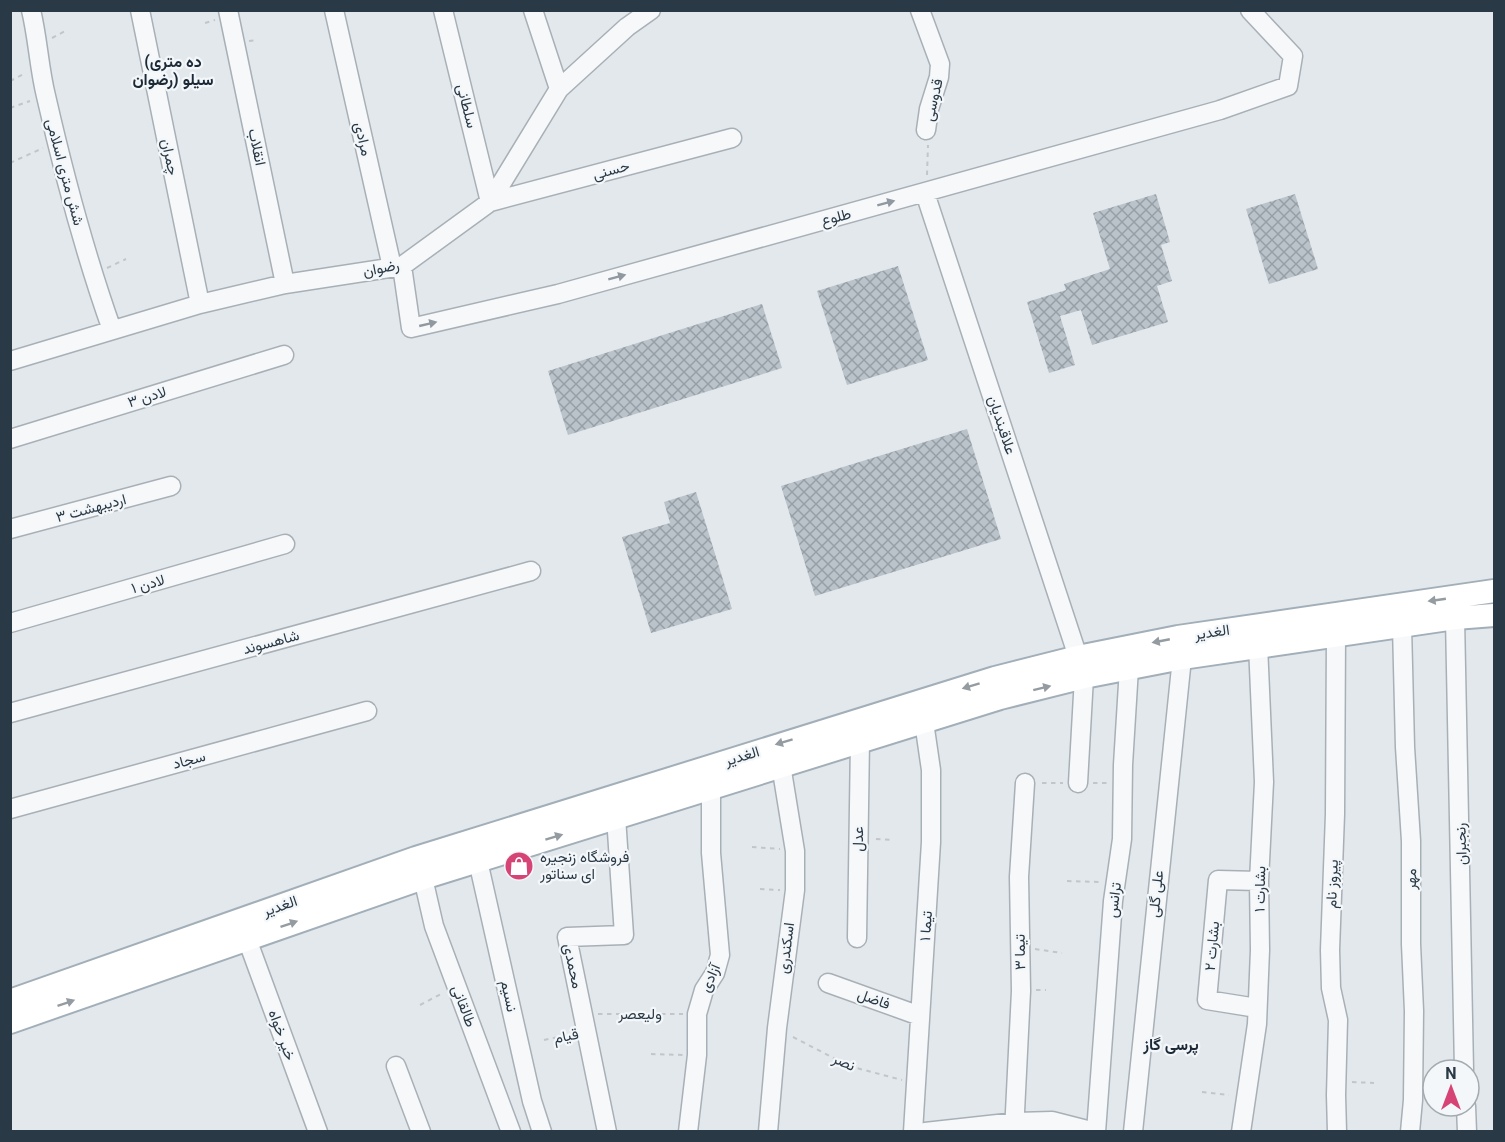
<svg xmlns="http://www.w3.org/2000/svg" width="1505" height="1142" viewBox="0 0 1505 1142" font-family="Roboto,Vazirmatn,sans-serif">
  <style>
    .building { fill: url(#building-cross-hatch) }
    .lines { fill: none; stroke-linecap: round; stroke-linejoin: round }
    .minor-casing { stroke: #a8b0b7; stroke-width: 21 }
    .major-casing { stroke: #a2afb9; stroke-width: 26 }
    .path { stroke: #c2c6cb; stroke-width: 2; stroke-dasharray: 4.5 4.5; stroke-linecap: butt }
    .minor { stroke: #f7f8fa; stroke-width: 18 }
    .major { stroke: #fff; stroke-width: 22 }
    .oneway { fill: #9098a0 }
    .oneway2 { fill: #949ca2 }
    .labels { text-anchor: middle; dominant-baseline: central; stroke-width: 4.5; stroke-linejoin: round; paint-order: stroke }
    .street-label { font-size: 15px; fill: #2a3946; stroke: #f3f7f9 }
    .poi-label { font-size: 15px; fill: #2a3946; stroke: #f3f7f9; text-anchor: start }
    .neighbourhood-label { font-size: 16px; font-weight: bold; fill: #1c2a37; stroke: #f3f7f9 }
  </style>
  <defs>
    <pattern id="building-cross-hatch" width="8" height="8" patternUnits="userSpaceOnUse" patternTransform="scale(1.5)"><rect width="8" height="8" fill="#bac3ca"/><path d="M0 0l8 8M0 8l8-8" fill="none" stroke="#979fa6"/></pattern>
  </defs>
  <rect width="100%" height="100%" fill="#e3e8ec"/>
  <path class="building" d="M1156 194 1170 242 1161 245 1172 281 1157 286 1168 322 1092 345 1081 310 1060 316 1075 365 1049 373 1027 302 1066 290 1064 284 1110 269 1093 213Z
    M1295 194 1318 269 1269 284 1246 209Z
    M898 266 928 360 847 385 817 291Z
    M762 304 782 368 568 435 548 371Z
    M967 429 1001 539 815 596 781 486Z
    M696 492 732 609 651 633 622 537 670 523 664 502Z"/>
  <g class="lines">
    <g class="minor-casing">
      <path id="minor" d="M31 10C38 39 39 68 46 96 64 175 85 254 112 330
        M140 10 200 304
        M228 10 285 284
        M334 10 392 267
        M443 10 490 202 732 138
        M533 10 559 89
        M920 10 940 64 939 77 929 109 926 130
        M925 193 1078 657
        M402 266 411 328 558 294 1220 110 1288 86 1293 56 1250 10
        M10 361 200 304 285 284 402 266 490 202 559 89 627 27 651 10
        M10 439 284 355
        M10 529 171 486
        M1455 618 1464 1070
        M10 623 285 544
        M1402 626 1405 747 1411 841V944L1414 1011 1413 1100 1410 1132
        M1336 635 1335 814 1330 950 1331 988 1338 1020 1336 1095 1337 1132
        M10 713 531 571
        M1078 783 1084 677
        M10 809 367 711
        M478 861 532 1101 542 1132
        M423 878 434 926 511 1132
        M857 938 860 741
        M247 939 318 1132
        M828 983 920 1016
        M1257 1008 1207 1000 1218 880 1259 881
        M396 1066 421 1132
        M1466 1106 1467 1132
        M607 1132 567 937 624 935 616 817
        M688 1132 697 1055V1014L704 990 715 973 720 955 711 853V787
        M768 1132 777 1028 795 890V851L781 765
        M913 1132 931 842V770L924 722
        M925 1132 1016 1122 1052 1121 1095 1132
        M1014 1132 1021 991 1019 877 1025 783
        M1096 1132 1113 901 1122 839 1123 765 1129 668
        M1133 1132 1182 658
        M1241 1132 1257 1024 1260 950 1259 881 1264 782 1258 645"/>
    </g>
    <g class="major-casing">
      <path id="major" d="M10 1001 416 858 995 678 1078 657 1178 637 1494 591
        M10 1022 423 878 1000 698 1084 677 1182 658 1455 618 1494 615"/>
    </g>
    <path class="path" d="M205 23 215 20
      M52 38 67 30
      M249 41 258 40
      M10 81 24 74
      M10 108 30 101
      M10 163 43 148
      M927 175 928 145
      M107 268 126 259
      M1042 783H1063
      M1093 783H1108
      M876 839 894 840
      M752 847 780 849
      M1067 881 1100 882
      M760 889 780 890
      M1035 949 1062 953
      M1036 990H1046
      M420 1005 441 994
      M598 1014H683
      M793 1037 849 1066 902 1080
      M544 1040 572 1034
      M651 1054 683 1055
      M1352 1082 1374 1083
      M1202 1092 1229 1095"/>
    <use href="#minor" class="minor"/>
    <use href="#major" class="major"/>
  </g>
  <defs><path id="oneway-solid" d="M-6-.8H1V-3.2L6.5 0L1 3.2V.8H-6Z" transform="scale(1.5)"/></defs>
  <g class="oneway">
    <use href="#oneway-solid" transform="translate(886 203) rotate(-15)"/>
    <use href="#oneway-solid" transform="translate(617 277) rotate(-15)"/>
    <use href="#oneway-solid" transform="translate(428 324) rotate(-13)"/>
  </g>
  <g class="oneway2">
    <use href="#oneway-solid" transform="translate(1437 600) rotate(172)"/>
    <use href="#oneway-solid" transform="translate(1161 641) rotate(169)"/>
    <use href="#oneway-solid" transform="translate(971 686) rotate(163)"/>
    <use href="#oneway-solid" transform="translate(1042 688) rotate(-14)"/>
    <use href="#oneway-solid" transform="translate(784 742) rotate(163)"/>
    <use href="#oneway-solid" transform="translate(554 837) rotate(-17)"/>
    <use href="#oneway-solid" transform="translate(289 924) rotate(-19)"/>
    <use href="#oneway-solid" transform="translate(66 1003) rotate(-19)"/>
  </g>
  <defs>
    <g id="shop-disc" transform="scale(1.5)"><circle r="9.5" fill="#d64476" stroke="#f3f7f9"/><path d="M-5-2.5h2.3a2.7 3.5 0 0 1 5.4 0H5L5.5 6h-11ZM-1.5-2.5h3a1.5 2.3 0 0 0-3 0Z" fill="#fff"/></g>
  </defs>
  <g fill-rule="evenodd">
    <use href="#shop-disc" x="519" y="866"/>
  </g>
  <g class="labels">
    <g class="street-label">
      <text transform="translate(933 100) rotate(-77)">قدوسی</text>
      <text transform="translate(467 106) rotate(76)">سلطانی</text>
      <text transform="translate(363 139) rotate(77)">مرادی</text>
      <text transform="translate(257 147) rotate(78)">انقلاب</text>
      <text transform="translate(170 157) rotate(78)">چمران</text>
      <text transform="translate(611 170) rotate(-15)">حسنی</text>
      <text transform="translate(65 172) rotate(75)">شش متری اسلامی</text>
      <text transform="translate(836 217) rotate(-15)">طلوع</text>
      <text transform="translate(381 268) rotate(-11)">رضوان</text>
      <text transform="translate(147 397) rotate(-17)">لادن ۳</text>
      <text transform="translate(1002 425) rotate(72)">علاقبندیان</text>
      <text transform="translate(91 508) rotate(-15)">اردیبهشت ۳</text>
      <text transform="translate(148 584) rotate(-16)">لادن ۱</text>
      <text transform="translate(1212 632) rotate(-8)">الغدیر</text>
      <text transform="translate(271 642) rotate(-15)">شاهسوند</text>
      <text transform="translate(742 756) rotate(-17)">الغدیر</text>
      <text transform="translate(189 760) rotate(-15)">سجاد</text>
      <text transform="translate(858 839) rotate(-89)">عدل</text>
      <text transform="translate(1461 844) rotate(-92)">رنجبران</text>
      <text transform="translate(1411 879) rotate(-89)">مهر</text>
      <text transform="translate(1332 884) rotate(-88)">پیروز نام</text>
      <text transform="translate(1260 889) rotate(-89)">بشارت ۱</text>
      <text transform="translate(1156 894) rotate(-84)">علی گلی</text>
      <text transform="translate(1114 900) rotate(-83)">ترانس</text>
      <text transform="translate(280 906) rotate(-19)">الغدیر</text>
      <text transform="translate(926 926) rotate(-86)">تیما ۱</text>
      <text transform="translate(1212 946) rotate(-85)">بشارت ۲</text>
      <text transform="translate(786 948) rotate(-83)">اسکندری</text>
      <text transform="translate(1020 952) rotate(-91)">تیما ۳</text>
      <text transform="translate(573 966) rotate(78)">محمدی</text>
      <text transform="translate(710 978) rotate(-66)">آزادی</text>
      <text transform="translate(509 996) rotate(78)">نسیم</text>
      <text transform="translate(874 999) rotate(20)">فاضل</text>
      <text transform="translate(464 1006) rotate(69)">طالقانی</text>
      <text x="640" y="1014">ولیعصر</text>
      <text transform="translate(282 1035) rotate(70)">خیر خواه</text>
      <text transform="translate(566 1036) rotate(-12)">قیام</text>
      <text transform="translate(844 1062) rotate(24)">نصر</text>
    </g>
    <g class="poi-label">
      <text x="540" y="857">فروشگاه زنجیره<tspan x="540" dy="17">ای سناتور</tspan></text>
    </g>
    <g class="neighbourhood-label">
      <text x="173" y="61">(ده متری<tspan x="173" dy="18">سیلو (رضوان</tspan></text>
      <text x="1171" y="1044">پرسی گاز</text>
    </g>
  </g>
  <rect width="1505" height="1142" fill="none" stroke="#2a3946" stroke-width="24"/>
  <g transform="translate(1451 1088)"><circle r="28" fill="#f3f7f9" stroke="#a3abb1" stroke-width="1.5"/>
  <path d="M0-4.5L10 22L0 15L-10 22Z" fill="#d64476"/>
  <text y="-9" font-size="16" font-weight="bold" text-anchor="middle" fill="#2a3946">N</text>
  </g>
</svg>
